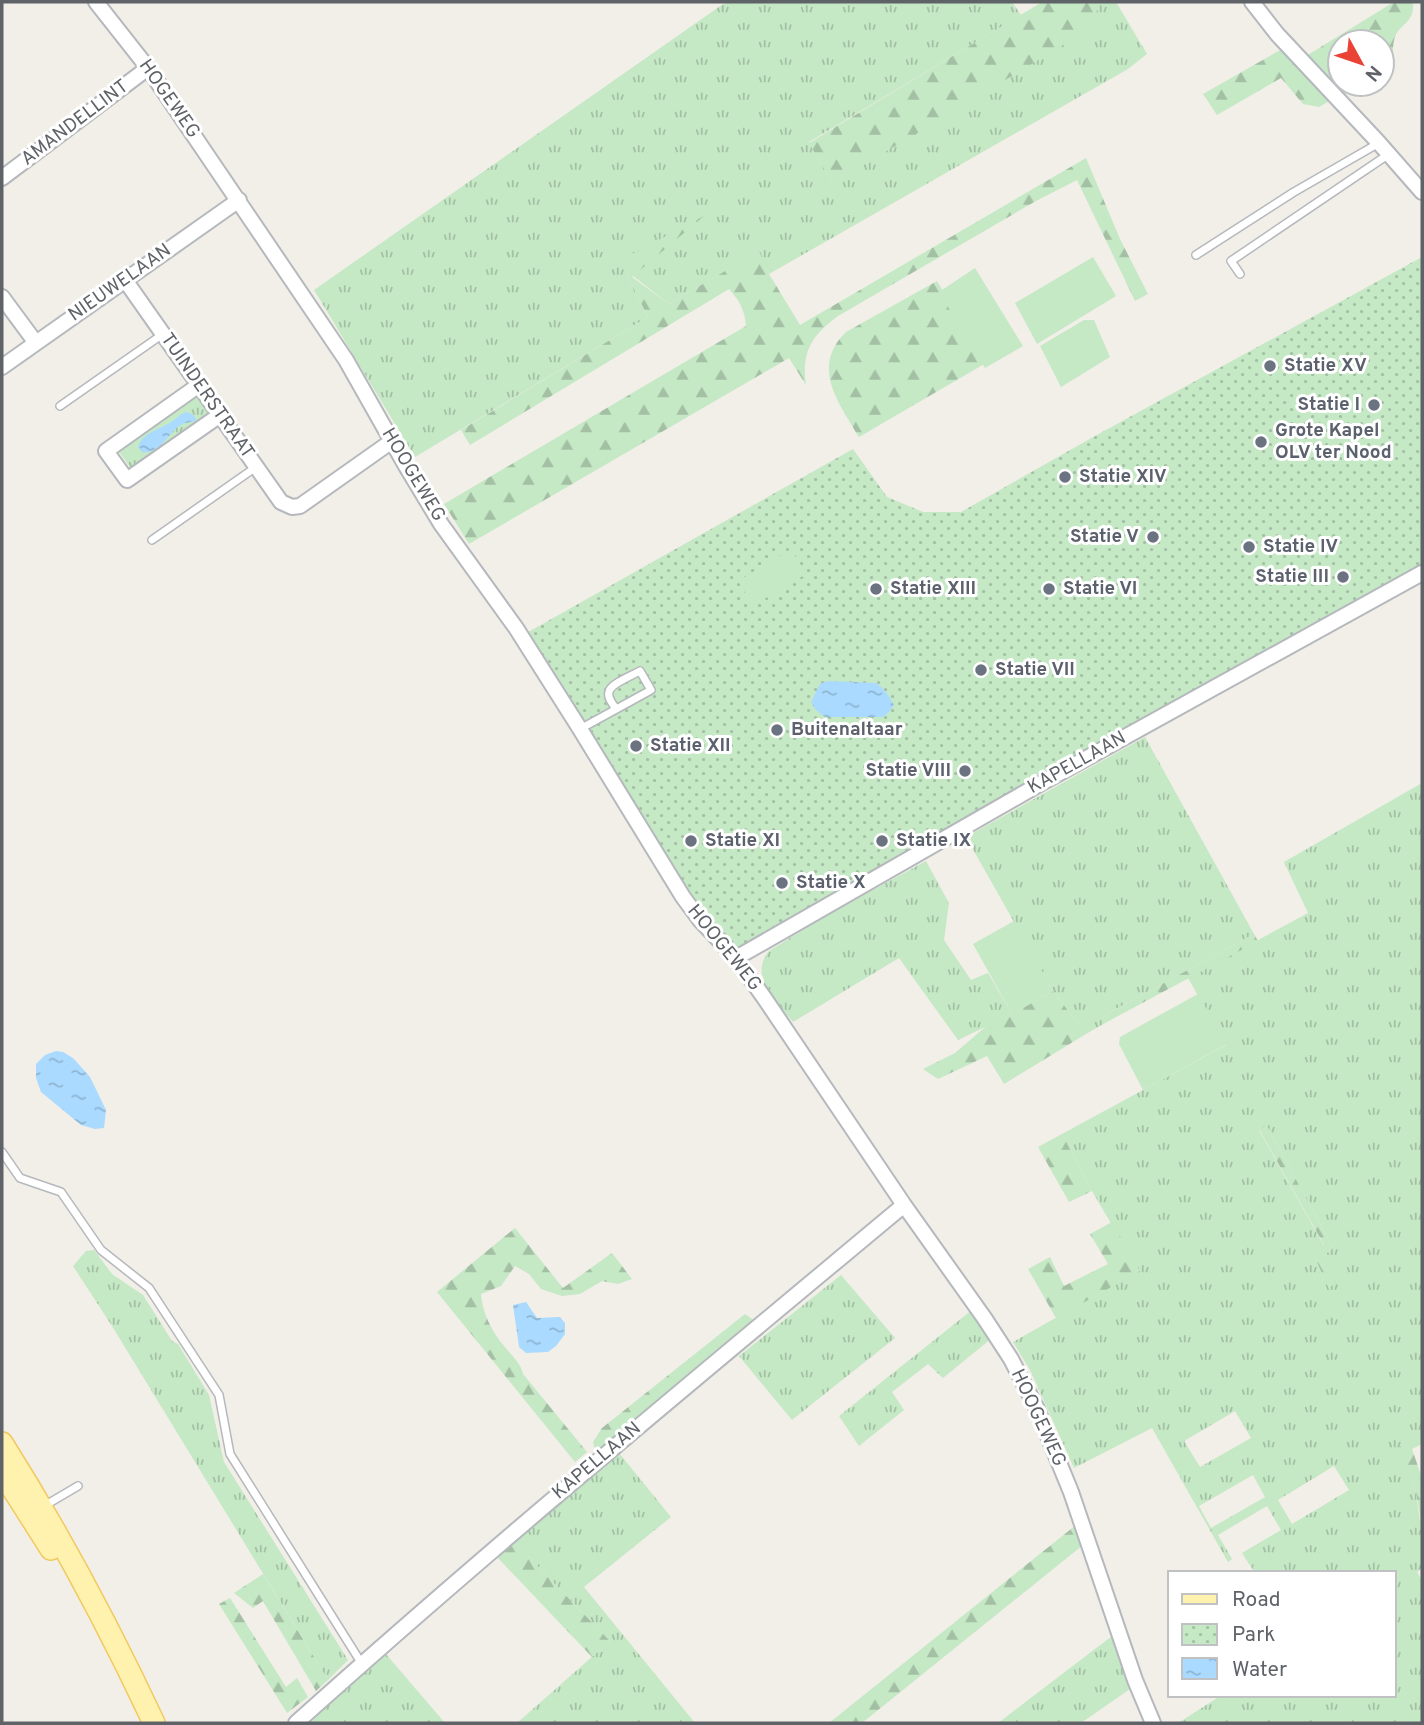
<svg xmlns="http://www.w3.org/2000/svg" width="1424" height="1725" viewBox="0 0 1424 1725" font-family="Overpass,sans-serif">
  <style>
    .grass { fill: url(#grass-tufts); fill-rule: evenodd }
    .forest { fill: url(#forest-firs) }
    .park { fill: url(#park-dots) }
    .pitch { fill: #c5e8c5 }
    .water { fill: url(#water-ripples) }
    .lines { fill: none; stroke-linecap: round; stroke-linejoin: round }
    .lane-casing { stroke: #b5b8bc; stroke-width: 10 }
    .street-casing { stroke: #b5b8bc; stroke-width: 18 }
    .primary-casing { stroke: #f2c960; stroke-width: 24 }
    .lane { stroke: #fff; stroke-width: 7 }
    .street { stroke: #fff; stroke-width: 14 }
    .primary { stroke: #fff2af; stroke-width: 21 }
    .worship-dot { fill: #6b7280; stroke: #fff; stroke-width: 2.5 }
    .labels { text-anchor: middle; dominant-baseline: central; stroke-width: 6; stroke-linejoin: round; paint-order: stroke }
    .street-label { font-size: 19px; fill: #5f6368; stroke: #fff }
    .worship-label { font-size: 19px; font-weight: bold; fill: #5b616d; stroke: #fff; text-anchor: start }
  </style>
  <defs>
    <pattern id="grass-tufts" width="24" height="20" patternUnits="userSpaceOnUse" patternTransform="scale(1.75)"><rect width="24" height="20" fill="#c5e8c5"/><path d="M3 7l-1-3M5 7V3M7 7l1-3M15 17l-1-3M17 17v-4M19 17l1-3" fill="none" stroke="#a3c0a4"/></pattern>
    <pattern id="forest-firs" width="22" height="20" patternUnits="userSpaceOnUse" patternTransform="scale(1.75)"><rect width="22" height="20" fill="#c5e8c5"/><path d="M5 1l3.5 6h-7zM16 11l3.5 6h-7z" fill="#a3c0a4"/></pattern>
    <pattern id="park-dots" width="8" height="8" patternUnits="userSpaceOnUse" patternTransform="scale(1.75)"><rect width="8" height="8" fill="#c5e8c5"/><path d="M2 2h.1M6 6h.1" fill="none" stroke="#a3c0a4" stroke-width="1.8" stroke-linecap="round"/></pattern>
    <pattern id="water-ripples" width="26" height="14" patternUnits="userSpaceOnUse" patternTransform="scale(1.75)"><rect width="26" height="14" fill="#aadaff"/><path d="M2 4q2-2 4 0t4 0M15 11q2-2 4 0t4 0" fill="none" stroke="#8eb4d2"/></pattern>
  </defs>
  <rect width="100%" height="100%" fill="#f1efe8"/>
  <path class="grass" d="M726 2H1012L1021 15 809 142 832 183 1101 2H1116L1147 54 1128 69 769 274 758 252 669 304 633 276 700 218 626 273 648 317 415 457 314 290Z
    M198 395 213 416 132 470 117 449Z
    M1145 737 1254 934 1103 1016 1105 1023 1086 1034 1053 991 966 837Z
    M1422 783V1432L1400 1445 1414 1483 1420 1520 1422 1519V1568L1417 1572 1422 1581V1723H1178L1222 1695H1394V1573H1255L1242 1553 1281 1530 1267 1506 1218 1535 1232 1559 1228 1562 1152 1428 1074 1468 1030 1370 1013 1342 1139 1271 1092 1191 1062 1134 1226 1045 1188 978 1308 913 1284 862ZM1267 1126 1333 1248 1323 1256 1330 1288 1314 1255 1324 1246 1259 1130ZM1235 1411 1251 1438 1200 1467 1184 1441ZM1334 1466 1349 1490 1292 1524 1278 1500ZM1253 1475 1265 1497 1211 1528 1199 1506Z
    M926 861 949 903 944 940 971 980 988 973 1012 1014 958 1040 899 958 793 1022C777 1003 748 976 769 951L827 915Z
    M94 1250 112 1274 143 1295 172 1341 178 1344 209 1395 224 1462 348 1660 328 1680 112 1326 73 1266 86 1251Z
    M841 1275 895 1338 792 1420 739 1356Z
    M972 1310 992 1338 943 1378 928 1364 892 1392 904 1410 859 1446 839 1416Z
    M619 1453 671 1517 584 1587 695 1723H517L610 1641 514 1542Z
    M1112 1636 1130 1689 1081 1723H998Z
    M385 1653 445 1723H309Z"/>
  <path class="forest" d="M1042 2H1101L1088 30 914 135 832 183 809 143Z
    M1394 2H1413C1415 23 1400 23 1395 37 1390 50 1398 66 1382 74V42H1340V84H1349L1345 97 1306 56Z
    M1282 49 1331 100 1319 107 1303 104 1281 78 1217 115 1203 94Z
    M1086 158 1120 239 1148 294 1135 301 1077 180 1036 201 838 316C812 335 801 352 806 385L789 358 469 544 444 504 746 326C745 310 739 300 729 289L470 445 461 430 648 317 626 273 632 254 704 216 632 277 669 304 759 251 769 274 800 325Z
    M937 281 986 363 859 437C839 403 810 367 846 332Z
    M1254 934 1258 941 1105 1023 1103 1016Z
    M1053 991 1086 1034 1004 1084 987 1056 938 1079 923 1069 955 1053 991 1022 1012 1014Z
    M1267 1126 1333 1248 1323 1256 1336 1281 1329 1289 1314 1255 1324 1245 1259 1129Z
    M1062 1134 1092 1191 1069 1202 1038 1147Z
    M1112 1222 1140 1271 1056 1318 1028 1269 1050 1257 1064 1286 1108 1264 1090 1234Z
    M515 1228 563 1288 612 1253 632 1279 618 1284 602 1281 580 1294 562 1296 541 1289 529 1274 515 1266 501 1286 481 1294C482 1312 492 1332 504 1346 511 1355 521 1363 523 1374L587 1452 575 1462 437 1292Z
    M745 1314 755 1321 596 1454 593 1442 602 1428Z
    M1422 1432V1444L1412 1449 1422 1478V1519L1421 1520 1414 1483 1399 1445Z
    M1076 1525 1083 1545 862 1723H829Z
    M514 1542 610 1641 592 1657 497 1557Z
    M263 1574 328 1680 316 1691 263 1601 253 1608 234 1593Z
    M230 1598 286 1687 297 1678 308 1697 287 1713 219 1604Z"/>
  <path class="park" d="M1422 257V571L734 950 688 895 523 635 853 449 887 497 923 512H961L1095 436Z"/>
  <path class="pitch" d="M1093 257 1116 296 1037 344 1015 303Z
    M975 268 1023 346 985 368 939 292Z
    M1084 320H1094L1110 357 1061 387 1040 346Z
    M791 549 806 574 753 606 738 581Z
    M1014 921 1053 991 1012 1014 973 944Z
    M1198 994 1227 1044 1143 1090 1119 1044 1120 1037Z"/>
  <path class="water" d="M186 412C190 413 196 415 196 421 191 422 183 423 179 426 167 435 159 455 142 452L138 447C143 432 159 430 171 422 177 419 179 414 186 412Z
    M827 681 876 683C885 689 889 696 894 705L889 712 883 717H825L815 709 811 702 820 684Z
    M56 1051 63 1052 73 1058 90 1077 106 1110 104 1128 95 1129 81 1125 41 1092 36 1078V1064L45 1055Z
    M526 1302 537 1318 560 1317 565 1323V1334L556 1346 548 1352 526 1353 519 1347 513 1305Z"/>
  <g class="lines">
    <g class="lane-casing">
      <path id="lane" d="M1196 255 1294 192 1379 143
        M1240 274 1231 261 1389 154
        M60 406 163 334
        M152 540 256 467
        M580 729 651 690 640 671C633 675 610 684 609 692 607 698 613 704 616 709
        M2 1152 20 1178 61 1192 101 1250 149 1288 219 1395 230 1454 362 1664
        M44 1506 78 1486"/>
    </g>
    <g class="street-casing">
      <path id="street" d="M96 2 148 68 346 360 406 466 441 524 516 628 580 729 683 897 700 920 736 958 765 999 904 1205 985 1319 1011 1359 1037 1409 1071 1492 1135 1680 1153 1723
        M1252 2 1277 34 1379 143 1422 192
        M2 178 148 68
        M125 280 281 502 292 507 300 506 392 441
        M2 297 36 343
        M2 367 239 200
        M199 385 106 451 127 480 220 415
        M736 958 1038 785 1422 573
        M296 1723C494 1545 699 1376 904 1205"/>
    </g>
    <g class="primary-casing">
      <path id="primary" d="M2 1443C59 1533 109 1627 154 1723
        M2 1472 51 1549"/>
    </g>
    <use href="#lane" class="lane"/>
    <use href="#street" class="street"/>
    <use href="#primary" class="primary"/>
  </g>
  <g class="worship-dot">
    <circle cx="1270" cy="366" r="7"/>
    <circle cx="1374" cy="405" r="7"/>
    <circle cx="1261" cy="442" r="7"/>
    <circle cx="1065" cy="477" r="7"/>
    <circle cx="1153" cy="537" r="7"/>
    <circle cx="1249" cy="547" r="7"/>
    <circle cx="1343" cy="577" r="7"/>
    <circle cx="876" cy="589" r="7"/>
    <circle cx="1049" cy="589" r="7"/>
    <circle cx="981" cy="670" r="7"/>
    <circle cx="777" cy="730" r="7"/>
    <circle cx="636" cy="746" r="7"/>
    <circle cx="965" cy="771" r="7"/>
    <circle cx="691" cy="841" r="7"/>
    <circle cx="882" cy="841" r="7"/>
    <circle cx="782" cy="883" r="7"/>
  </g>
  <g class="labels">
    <g class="street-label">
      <text transform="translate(169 99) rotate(55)">HOGEWEG</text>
      <text transform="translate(75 123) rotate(-37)">AMANDELLINT</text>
      <text transform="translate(120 283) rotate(-35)">NIEUWELAAN</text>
      <text transform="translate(207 396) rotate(55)">TUINDERSTRAAT</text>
      <text transform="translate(413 475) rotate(59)">HOOGEWEG</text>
      <text transform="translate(1077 763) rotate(-29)">KAPELLAAN</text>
      <text transform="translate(724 948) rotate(51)">HOOGEWEG</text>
      <text transform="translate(1038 1418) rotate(65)">HOOGEWEG</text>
      <text transform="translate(597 1461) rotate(-40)">KAPELLAAN</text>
    </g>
    <g class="worship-label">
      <text x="1284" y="366">Statie XV</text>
      <text x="1360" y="405" text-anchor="end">Statie I</text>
      <text x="1275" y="431">Grote Kapel<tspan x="1275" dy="22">OLV ter Nood</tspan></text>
      <text x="1079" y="477">Statie XIV</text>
      <text x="1139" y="537" text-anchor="end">Statie V</text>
      <text x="1263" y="547">Statie IV</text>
      <text x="1329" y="577" text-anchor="end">Statie III</text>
      <text x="890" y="589">Statie XIII</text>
      <text x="1063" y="589">Statie VI</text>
      <text x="995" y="670">Statie VII</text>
      <text x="791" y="730">Buitenaltaar</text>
      <text x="650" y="746">Statie XII</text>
      <text x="951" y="771" text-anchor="end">Statie VIII</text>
      <text x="705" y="841">Statie XI</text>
      <text x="896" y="841">Statie IX</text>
      <text x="796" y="883">Statie X</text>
    </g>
  </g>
  <rect width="1424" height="1725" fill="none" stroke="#5f6368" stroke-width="7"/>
  <rect x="1168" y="1571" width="228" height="126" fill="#ffffff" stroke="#bfc1c3" stroke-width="2"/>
  <rect x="1182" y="1594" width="35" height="10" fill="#fff2af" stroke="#bfc1c3" stroke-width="2"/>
  <text x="1232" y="1606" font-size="21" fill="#5f6368">Road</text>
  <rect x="1182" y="1624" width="35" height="21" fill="url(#park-dots)" stroke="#bfc1c3" stroke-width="2"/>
  <text x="1232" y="1641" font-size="21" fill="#5f6368">Park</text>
  <rect x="1182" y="1658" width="35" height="21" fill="url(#water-ripples)" stroke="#bfc1c3" stroke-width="2"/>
  <text x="1232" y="1676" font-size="21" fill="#5f6368">Water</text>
  <g transform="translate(1361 63) rotate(130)"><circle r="33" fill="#ffffff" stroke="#bfc1c3" stroke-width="2"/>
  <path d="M0-5L12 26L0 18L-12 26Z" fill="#ea4335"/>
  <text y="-10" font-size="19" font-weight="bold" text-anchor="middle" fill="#5f6368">N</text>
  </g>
</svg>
